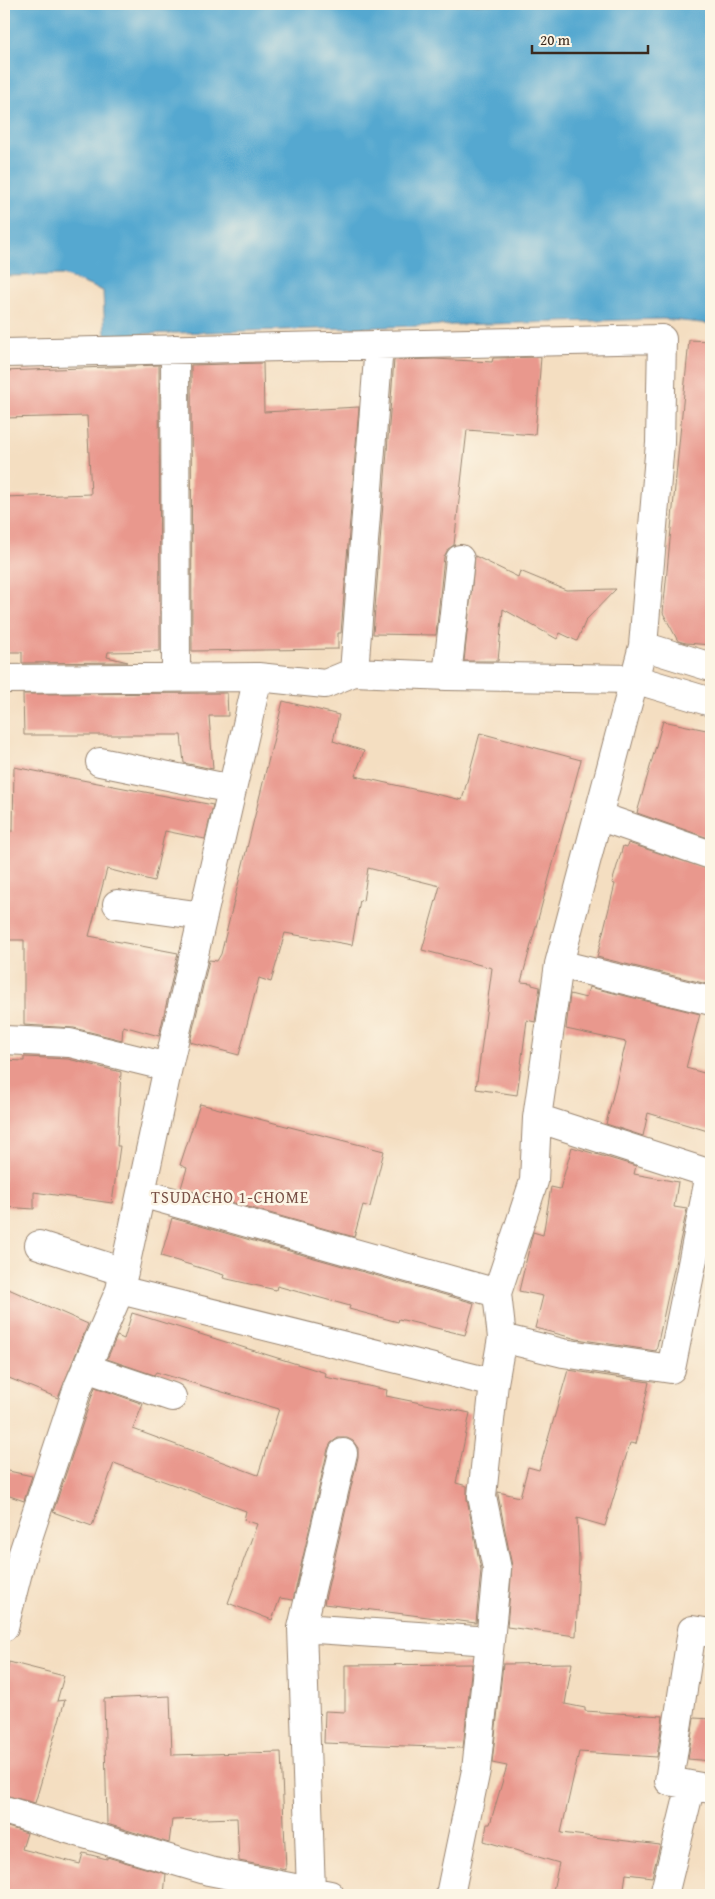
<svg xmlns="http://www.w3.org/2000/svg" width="715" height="1899" viewBox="0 0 715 1899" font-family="'Gentium Book Plus',serif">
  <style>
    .water { fill: #54a8d0; stroke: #486977 }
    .building { fill: #e9988d }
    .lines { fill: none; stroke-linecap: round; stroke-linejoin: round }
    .minor-casing { stroke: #988470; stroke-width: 30 }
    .minor { stroke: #fff; stroke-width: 28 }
    .labels { text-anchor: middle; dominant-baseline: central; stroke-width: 5; stroke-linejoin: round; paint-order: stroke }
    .neighbourhood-label { font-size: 16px; letter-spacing: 1px; fill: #785045; stroke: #fcf5e5 }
  </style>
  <rect width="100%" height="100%" fill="#fcf5e5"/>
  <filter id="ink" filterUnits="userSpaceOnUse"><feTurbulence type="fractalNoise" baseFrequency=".02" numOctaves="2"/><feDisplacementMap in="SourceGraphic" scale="10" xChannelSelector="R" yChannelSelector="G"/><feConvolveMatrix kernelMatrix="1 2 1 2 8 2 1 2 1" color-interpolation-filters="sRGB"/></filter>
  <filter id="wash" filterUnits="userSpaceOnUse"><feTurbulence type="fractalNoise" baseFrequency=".0096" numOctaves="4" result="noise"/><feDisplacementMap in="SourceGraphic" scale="20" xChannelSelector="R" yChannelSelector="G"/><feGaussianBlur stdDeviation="1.12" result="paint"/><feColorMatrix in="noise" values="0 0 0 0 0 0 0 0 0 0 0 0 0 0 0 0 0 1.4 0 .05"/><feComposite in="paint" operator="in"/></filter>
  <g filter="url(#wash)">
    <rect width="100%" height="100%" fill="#f4dec1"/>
    <path class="water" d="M4 4H711V324L663 319 105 335 103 291 63 275 4 276Z"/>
    <g id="blocks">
      <path class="building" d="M689 340 711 341V645L686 643 678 641 663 613Z
        M541 357 535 435 467 430 454 545 448 549 444 557 436 635 373 634 394 360 435 359 492 362 493 358Z
        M263 363 264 412 359 407 341 633H338V649L192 651 191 365Z
        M159 365 160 651 108 652 107 657 128 662 22 663V652H4V497L91 494 87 416 4 418V371Z
        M475 556 518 577 520 571 566 590 616 589 586 620 577 641 560 633 557 639 503 609 498 661H464Z
        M227 693 228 716H209L213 769 184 763 181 735H24L23 694Z
        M283 701 339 715 333 741 364 751 355 776 462 800 480 733 581 760 521 982 532 983V985L540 987 535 1022 527 1020 517 1095 476 1089 492 968 422 950 440 886 368 868 363 901 360 900 352 945 285 933 271 982 259 978 239 1055 190 1042 209 960 217 961 221 954Z
        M663 721 711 731V839L637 813Z
        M14 767 213 805 205 839 165 831 154 881 107 869 89 936 178 953 159 1036 123 1026 122 1040 74 1028 24 1025V940H4V831H13Z
        M628 843 711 870V968L707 984 597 957 615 884 612 883 623 846 627 847Z
        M589 987 700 1014 686 1068 711 1075V1132L648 1113 643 1136 606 1124 626 1042 566 1029 570 994 586 998Z
        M24 1057 68 1059 121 1072 117 1146H120L112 1203 34 1192V1209L4 1207V1060L24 1061Z
        M200 1104 384 1151 370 1207 363 1205 354 1237 181 1188 187 1168 180 1165Z
        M572 1147 636 1166 634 1174 678 1182 674 1207 687 1209 656 1351 577 1339 535 1328 543 1296 519 1291 533 1232 543 1235 551 1187 560 1189Z
        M172 1218 474 1303 465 1335 399 1319 398 1322 349 1309 350 1306 277 1286 276 1290 223 1278 224 1275 161 1256Z
        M4 1287 88 1324 58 1398 4 1376Z
        M132 1313 326 1373 325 1377 387 1390 386 1396 470 1413 456 1483 467 1486V1499L481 1570 476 1623 324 1604 358 1457V1448L353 1441 347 1438H338L331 1443 328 1449 293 1600 280 1598 272 1620 228 1603 257 1524 244 1520 246 1511 114 1463 92 1526 53 1512 95 1387 143 1404 133 1429 258 1475 279 1409 156 1372 154 1375 107 1359 117 1336 124 1339Z
        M568 1370 649 1382 636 1444 630 1443 605 1526 577 1518 579 1559 576 1636 507 1627 512 1566 498 1495V1492L520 1497 528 1467 539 1470Z
        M4 1470 32 1476 24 1501 4 1494Z
        M9 1662 64 1676 57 1701 65 1700 35 1803 4 1795V1683Z
        M572 1663 565 1704 585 1708V1711L663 1716 657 1757 579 1752 561 1833 660 1845 652 1877 626 1874 623 1895H552L559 1863 484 1841 487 1824H490L507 1766 492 1763 503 1664Z
        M472 1664 463 1748 324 1743 325 1711 345 1712V1665Z
        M170 1696 172 1755 281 1752 286 1870 239 1861 237 1818 172 1820 169 1843 107 1824 104 1699Z
        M694 1718 711 1719V1761L688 1759Z
        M4 1826 27 1833 22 1849 80 1864 83 1853 107 1859V1857L166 1874 164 1895H4Z"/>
    </g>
  </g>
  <g filter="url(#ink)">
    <use href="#blocks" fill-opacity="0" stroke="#988470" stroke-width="1"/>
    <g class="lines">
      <g class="minor-casing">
        <path id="minor" d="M175 349 176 677
          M4 353 662 339 660 443 643 646 559 964 537 1118 534 1181 497 1293 502 1338 494 1383
          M643 646 711 667
          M354 672 379 345
          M447 676 460 559
          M4 679 258 677 325 684 354 672 447 676 634 679 711 702
          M100 762 232 789
          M598 816 711 855
          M117 904 203 916
          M559 964 711 1001
          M4 1040 70 1043 168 1067
          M537 1118 711 1174
          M141 1193 497 1293
          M39 1245 124 1272
          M120 1290 494 1383 482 1496 497 1569 490 1641 476 1770 450 1895
          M502 1338 563 1353 671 1369 710 1174
          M86 1368 172 1397
          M4 1627 22 1556 78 1387 120 1290 168 1067 258 677
          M302 1628 490 1641
          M711 1633 692 1630 669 1781 711 1789
          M4 1810 209 1871 330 1895
          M311 1891 302 1628 343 1453
          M664 1895 691 1785"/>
      </g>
      <use href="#minor" class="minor"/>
    </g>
  </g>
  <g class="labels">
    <g class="neighbourhood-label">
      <text x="230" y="1197">TSUDACHO 1-CHOME</text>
    </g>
  </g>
  <rect width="715" height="1899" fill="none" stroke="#fcf5e5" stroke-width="20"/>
  <path d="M532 45v8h116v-8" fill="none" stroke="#3b2a1e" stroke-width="2.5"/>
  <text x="540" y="45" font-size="15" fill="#3b2a1e" stroke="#fcf5e5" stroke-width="4" paint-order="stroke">20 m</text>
</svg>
